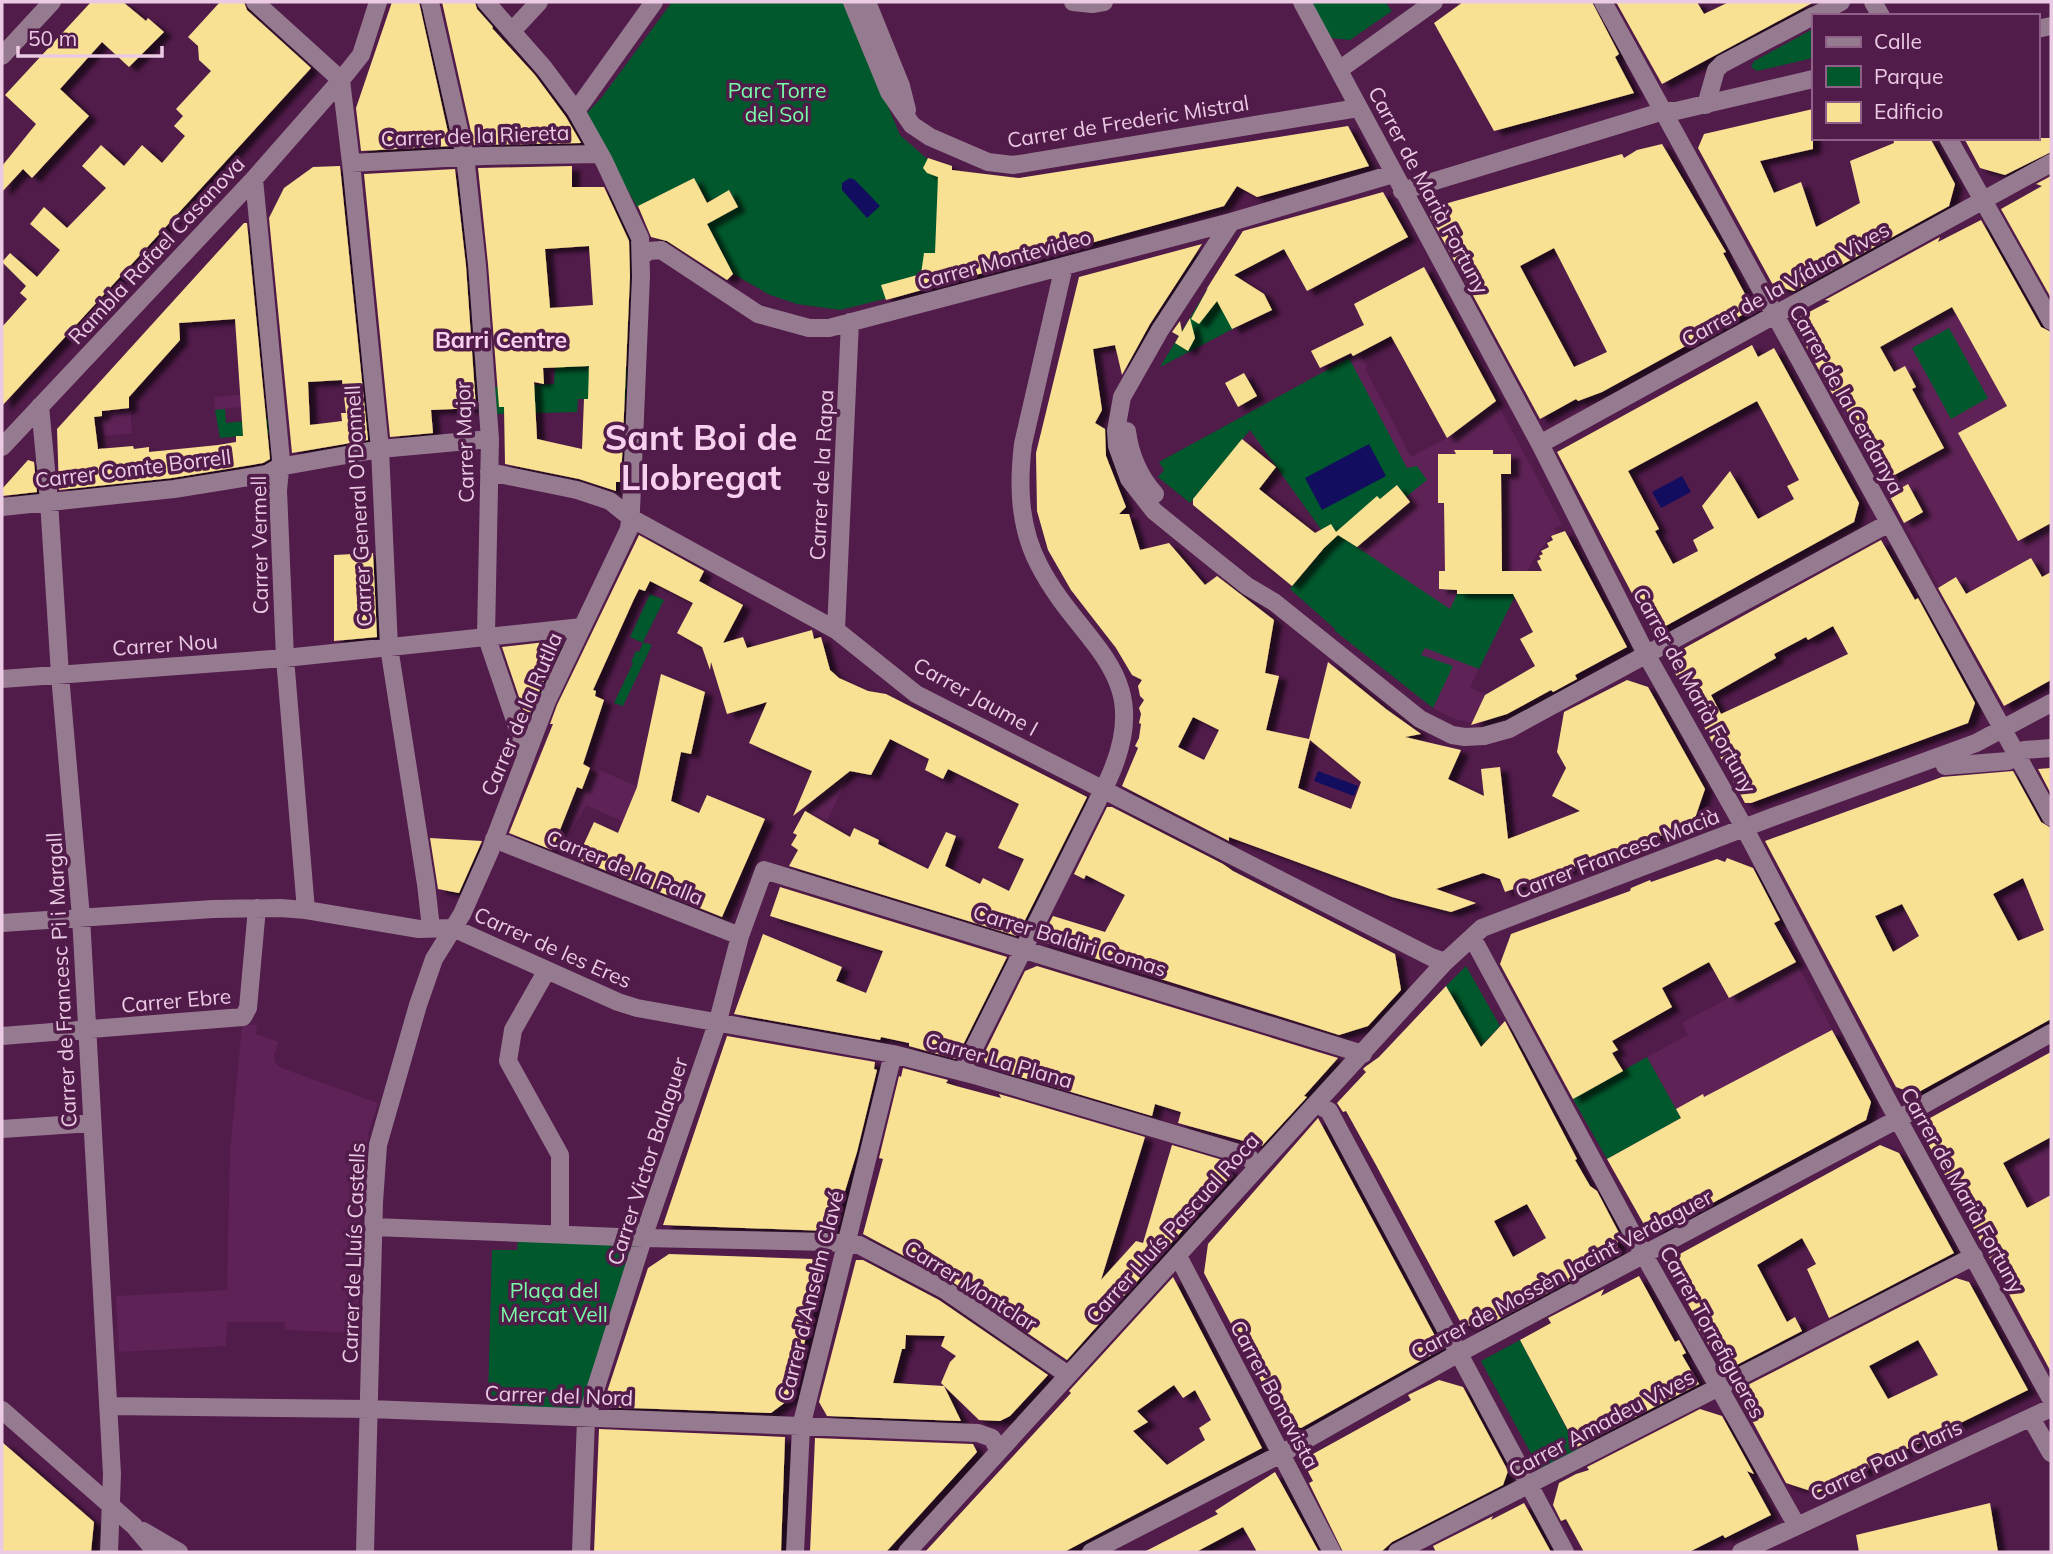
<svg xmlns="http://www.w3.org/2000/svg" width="2053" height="1554" viewBox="0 0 2053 1554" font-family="Mulish,sans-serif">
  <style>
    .built { fill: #5e2256 }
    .green { fill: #00582c }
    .water { fill: #120d5f }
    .building { fill: #f9e193; fill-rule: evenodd; filter: url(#shadow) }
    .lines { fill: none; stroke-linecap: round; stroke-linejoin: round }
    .minor { stroke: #967a90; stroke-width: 18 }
    .labels { text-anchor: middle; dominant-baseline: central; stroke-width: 7; stroke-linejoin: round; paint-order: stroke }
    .park-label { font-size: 21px; fill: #79fba7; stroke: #511b4a }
    .street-label { font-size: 21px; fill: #ebcae4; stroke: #511b4a }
    .neighbourhood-label { font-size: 23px; font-weight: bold; fill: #f8d0f0; stroke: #511b4a }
    .town-label { font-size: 35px; font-weight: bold; fill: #f8d0f0; stroke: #511b4a }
  </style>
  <defs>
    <filter id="shadow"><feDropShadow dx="8" dy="4.5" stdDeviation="2" flood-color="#0009"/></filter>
  </defs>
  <rect width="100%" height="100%" fill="#511b4a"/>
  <path class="built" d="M1952 307 2051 486V572L2042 577 2038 571 1956 617 1823 378Z
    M1360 352 1367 367 1365 368 1411 457 1447 438 1496 401 1562 524 1554 529 1556 533 1550 536 1532 562 1470 687 1485 695 1472 723 1454 719 1433 708 1452 667 1414 653 1290 589 1330 542 1243 417Z
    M127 365 132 433 104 436 99 383Z
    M270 392 271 404 215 410 214 397Z
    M569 687 604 700 583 763 636 786 652 718 685 732 670 808 642 840 619 830 622 821 586 805 557 859 548 855 575 790 533 769Z
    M851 771 821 833H793L810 802Z
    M1796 962 1871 1102 1866 1120 1739 1189 1696 1110 1681 1118 1647 1057 1688 1035 1682 1023Z
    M257 1024 256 1034 279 1042 274 1055V1061L279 1067 378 1103 369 1131 361 1190 358 1333 285 1330V1322H227L226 1346 119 1352 116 1296 227 1290 230 1151 242 1026Z
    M2051 1137V1304L2022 1320 1990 1259 2041 1232 2043 1217 2011 1159Z"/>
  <path class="green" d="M672 2H844L900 135 926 158 952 166 949 283 840 310 797 304 770 295 733 274 707 224 738 207 730 191 707 202 694 178 637 207 586 114 602 97Z
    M1311 2H1385L1392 11 1350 40 1331 38Z
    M1813 29V58L1757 71 1751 67 1754 61Z
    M1210 285 1246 322 1160 367Z
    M1949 328 1988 398 1951 419 1912 348Z
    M1349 358 1407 468 1417 466 1427 480 1406 497 1397 485 1339 535 1450 609 1457 594 1517 592 1479 669 1425 648 1421 655 1453 666 1433 708 1335 631V629L1290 589 1330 542 1250 430 1190 503 1158 477 1164 470 1159 462Z
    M576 366 627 368 626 400 578 399 577 412 495 414 493 387 554 384 555 367Z
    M225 409 226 423 273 418 274 433 220 438 215 410Z
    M650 594 664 600 643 642 652 645 623 706 614 703 633 663 631 662 636 651 639 652 643 643 630 637Z
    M1466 966 1500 1026 1481 1046 1446 986Z
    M1647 1057 1681 1118 1607 1159 1573 1099Z
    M518 1238 639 1241 585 1409H512V1398L488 1397 492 1250H517Z
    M1520 1340 1578 1450 1540 1470 1481 1361Z"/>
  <path class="water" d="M850 178 855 180 880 206 867 218 842 190V183Z
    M1369 444 1386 476 1322 510 1305 478Z
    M1682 476 1691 492 1661 508 1652 492Z
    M1318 771 1358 786 1354 796 1314 781Z"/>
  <path class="building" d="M91 2H123L146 21 148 18 164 32 129 67 102 42 60 89 89 116 32 178 23 169 2 192V166L36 124 5 95Z
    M220 2H244L247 10 311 68 2 406V327L27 299 20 293 26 286 2 262 10 253 37 277 60 250 30 224 44 207 67 228 106 188 82 166 101 145 124 166 142 145 162 163 185 136 174 126 183 116 176 109 211 71 199 60 198 46 188 37Z
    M392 2H419L451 146 361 151 356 108Z
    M442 2H475L477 9 493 27 492 28 535 75 566 117 581 143 474 145Z
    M1463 2H1592L1619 54 1615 57 1634 93 1494 131 1434 23Z
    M1616 2H1697L1704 14 1729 2H1814L1662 84Z
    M1813 109V149L1760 161 1774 193 1801 182 1816 227 1860 203 1850 161 1894 143 1893 138H1930L1955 184 1949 206 1794 291 1773 285 1698 148 1704 134Z
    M1348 126 1369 166 1257 197 1237 186 1224 206 886 300 881 285 921 274 924 253H935L938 177 927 173 923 168 928 158 952 166V170L1019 178Z
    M1964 138H2051V152L2005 175 1980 168Z
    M1662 144 1726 252 1723 253 1753 309 1602 392 1578 401 1576 399 1540 419 1430 216 1434 207 1622 154 1624 158 1637 150ZM1554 248 1607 352 1574 367 1520 266Z
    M340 166 368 440 292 453 269 218 284 188 313 167ZM342 380 346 413H341L342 421 310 425 308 382Z
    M572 166V187H604L629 241 630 276 621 482H616V491L579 479 505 464 504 407H499L488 264 478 168ZM589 246 593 305 550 308 545 249ZM589 366 588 399H584L582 449 537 439 534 382 544 384 543 368Z
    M455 169 466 266 476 408 431 410 433 433 390 437 364 174Z
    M2051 176V298L2001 209 2042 186 2036 184Z
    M694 178 707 203 729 190 738 207 707 224 733 274 727 280 667 241 651 237 638 206Z
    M1383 192 1408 237 1307 291 1284 249 1234 275 1264 294 1272 310 1232 329 1217 301 1199 324 1191 319 1208 288 1206 290 1243 231Z
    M1981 220 2041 327 2051 332V523L2018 541 1958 433 2007 406 1952 307 1880 347 1894 372 1905 366 1916 387 1912 389 1944 448 1889 478 1852 410 1848 413 1843 403 1839 406 1792 321 1830 301 1825 300 1940 237 1938 242Z
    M244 223H247L270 459 263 463 172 478 59 490 57 429ZM235 319 243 436H236V442L218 445 149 452V447L134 449 133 446 98 449 94 417 102 416V411L129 408V397L180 340 179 323Z
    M1202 244 1150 324 1122 375 1115 345 1093 349 1102 410 1095 423 1105 429 1106 456 1126 507 1119 514H1129L1140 550 1169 543 1205 585 1217 576 1274 620 1265 673 1279 676 1266 730 1309 739 1328 662 1386 709 1421 734 1405 737 1461 750 1448 779 1484 796 1481 769 1500 767 1508 839 1580 811 1552 796 1566 768 1557 752 1564 712 1627 680 1648 687 1705 789 1693 824 1505 892 1500 879 1483 873 1436 889 1476 903 1451 912 1392 897 1229 837V841L1122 786 1138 748 1135 746 1139 738 1141 724 1139 723 1141 714 1139 708 1144 700 1140 696 1138 686 1142 680 1132 675 1116 648 1071 590 1048 550 1037 511 1036 453 1079 277ZM1193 717 1219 730 1204 760 1178 747ZM1310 740 1361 782 1351 809 1298 788Z
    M1424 267 1496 401 1447 438 1391 336 1353 356 1351 353 1320 368 1311 351 1364 325 1354 304Z
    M1190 318 1195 338 1188 351 1175 343 1179 336 1172 332 1180 321 1182 332Z
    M1752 345 1758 357 1774 348 1859 503 1854 522 1653 633 1557 452ZM1757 401 1799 480 1787 486 1794 499 1758 519 1730 471 1702 506 1714 528 1693 540 1698 551 1673 564 1655 531 1659 529 1628 471Z
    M1244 373 1257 396 1238 407 1225 383Z
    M1242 439 1276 467 1259 489 1315 533 1331 524 1336 532 1377 496 1380 499 1397 485 1410 502 1357 547 1338 535 1324 548 1292 586 1193 505V499Z
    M1454 450H1493V454H1511V474H1501L1502 571H1542L1537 561 1541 559 1539 556 1543 554 1541 551 1549 547 1547 543 1553 540 1551 536 1565 531 1627 647 1575 675 1577 679 1553 692 1551 690 1507 714 1471 725 1485 695 1535 666 1520 639 1533 632 1513 594H1457V590L1439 589V571H1445L1444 503H1438V454H1456Z
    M28 460 34 462 37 492 2 496V489Z
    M1908 484 1923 512 1904 523 1889 495Z
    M639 535 704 571 699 581 743 605 723 643 743 637 747 648 812 630 814 639 821 637 830 670 839 678 868 691 886 694 1087 797 1017 936 789 866 798 850 791 845 797 835 793 833 805 811 850 837 854 828 879 840 878 844 928 869 946 832 956 836 945 866 980 884 983 878 1009 891 1024 859 998 848 1019 804 948 769 943 779 925 770 929 759 890 739 871 775 850 771 793 816 812 771 749 743 767 702 727 714 711 662 710 670 702 647 677 633 693 603 650 581 645 591 639 589 634 599 593 690 596 691 595 696 604 700 583 764 590 768 582 789 577 787 552 850 509 833 553 724H550L557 705Z
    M1881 540 1915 600 1918 598 1975 703 1968 723 1751 803H1745L1674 671 1679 651ZM1833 626 1848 654 1721 714 1711 695 1776 658 1774 654 1806 637 1808 640Z
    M373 553 377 637 334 641V555Z
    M2031 558 2042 577 2051 572V680L2004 706 1938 588 1956 577 1966 594Z
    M563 640 537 696 527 721 502 647Z
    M661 674 705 692 691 754 681 752 671 801 699 813 707 795 765 819 722 917 577 859 594 822 618 833 637 787Z
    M2051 768V794L2038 769Z
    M2013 771 2041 822 2051 828V1019L1915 1094 1896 1087 1765 841 1942 777ZM2023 878 2044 930 2018 941 1993 894ZM1902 904 1919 936 1893 952 1875 916Z
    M1107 807H1112L1223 864 1233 871 1395 954 1401 990 1368 1026 1339 1035 1040 941 1053 916 1105 932 1125 895 1086 875 1084 879 1074 874Z
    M430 838 482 841 459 893 438 889Z
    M1727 858 1753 868 1780 920 1774 923 1796 962 1729 998 1709 962 1662 988 1672 1007 1612 1041 1618 1050 1612 1053 1623 1071 1573 1099 1500 964 1511 934 1630 891 1631 888 1650 880 1651 882 1717 859 1725 862Z
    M780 887 1007 957 956 1059 909 1046V1043L881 1037 880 1040 734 1014 763 934 842 967 836 981 866 993 883 951 770 916Z
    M1037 966 1338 1058 1304 1096 1307 1097 1262 1146 1178 1123 1181 1112 1155 1104 1152 1116 987 1067 983 1056 1025 971Z
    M1446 986 1481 1047 1505 1021 1577 1159 1575 1160 1590 1186 1597 1191 1619 1233 1616 1255 1611 1259 1480 1329 1461 1323 1376 1165 1346 1111 1343 1112 1337 1103 1366 1072 1363 1069 1365 1067 1379 1057ZM1527 1204 1546 1238 1513 1257 1494 1221Z
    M1832 1030 1871 1102 1866 1120 1659 1232 1646 1228 1607 1159 1681 1118 1676 1109 1703 1094 1704 1097Z
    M727 1036 875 1062 874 1069 877 1070 857 1152 834 1227 829 1231 663 1225Z
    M2051 1052V1137L2003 1163 2027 1208 2051 1195V1372L1925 1138 1930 1118Z
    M903 1068 948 1080 946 1083 956 1086 1001 1098 999 1094 1145 1137 1101 1280 1136 1241 1143 1243 1172 1145 1226 1161 1230 1177 1067 1360 951 1281 863 1234 883 1159 879 1158 899 1076 901 1077Z
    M1318 1118 1442 1349 1301 1428 1283 1422 1204 1273 1208 1244Z
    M1880 1145 1899 1153 1954 1253 1829 1318 1807 1269 1816 1264 1802 1238 1757 1265 1787 1322 1795 1317 1802 1331 1725 1371 1698 1328 1701 1327 1665 1262Z
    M669 1254 812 1259 822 1271 791 1398 771 1413 602 1407 648 1268Z
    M856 1260H863L939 1300 1048 1375 1010 1416 1000 1421 979 1420 941 1383 950 1362 956 1356 941 1346 945 1336 906 1335 905 1349H902L893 1383 944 1386 961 1421 827 1416 819 1402Z
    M1639 1276 1675 1342 1679 1340 1686 1353 1682 1355 1699 1384 1577 1447 1520 1340 1551 1323 1548 1318 1604 1289 1601 1296Z
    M1173 1277 1262 1448 1064 1552H925L1071 1393 1069 1391ZM1174 1385 1183 1398 1195 1390 1211 1420 1199 1428 1205 1440 1167 1465 1133 1431 1148 1422 1137 1411Z
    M1956 1278 1969 1282 2028 1390 1817 1493 1786 1483 1736 1391ZM1918 1340 1938 1375 1888 1399 1869 1366Z
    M1439 1380 1463 1387 1508 1471 1503 1485 1392 1542 1381 1552H1343L1309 1483 1313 1481 1302 1460 1411 1400 1408 1395Z
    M1700 1409 1722 1416 1754 1474 1747 1471 1771 1515 1725 1538 1723 1535 1689 1552H1584L1566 1519 1561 1521 1553 1505 1559 1483 1576 1474 1589 1470 1587 1467Z
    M599 1429 785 1437 781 1552H594Z
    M815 1438 973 1444 977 1452 886 1552H810Z
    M2 1442 94 1522 91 1552H2Z
    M1275 1472 1319 1552H1257L1243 1527 1196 1552H1144L1218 1514 1215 1511Z
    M1524 1503 1551 1552H1436L1433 1546 1493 1516 1491 1520Z
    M1990 1503 1998 1552H1859L1856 1535Z"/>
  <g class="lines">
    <path class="minor" d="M255 2 341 80
      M430 2 465 156 477 265 490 439 486 635 526 753
      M852 2 889 92 912 125 930 137 988 162 1013 165 1358 108
      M867 2 901 86 907 110
      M1073 2 1092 4 1104 2
      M1302 2 1540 444 1646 654 1745 829 1888 1101 2051 1399
      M1603 2 2051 817
      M1873 2 1881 16
      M1814 16 1841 2
      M2037 29 2051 26
      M512 31 539 2
      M2 56 52 2
      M1339 70 1434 2
      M341 80 351 163 380 449 389 647 426 884 431 928
      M1706 105 1716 70 1722 64 1813 16
      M576 111 654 2
      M1948 138 2051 321
      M351 163 483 156 600 154
      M254 179 281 460 278 490 285 658 306 910
      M1402 191 1664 111H1676L1813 79
      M1231 222 1160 330 1122 397 1116 431 1117 446 1129 479 1154 511 1202 550 1247 586 1274 602 1420 719 1452 735 1465 737 1484 736 1509 729 1889 523
      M642 256 649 251 661 250 758 314 809 328H829L1231 222 1393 174
      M40 406 49 501 60 675 81 917 112 1474 109 1552
      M1127 431C1130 455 1139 476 1155 494
      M1540 444 2051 163
      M2 447 254 179 341 80 361 55 378 2
      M489 472 577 490 610 501 631 518 836 630 916 694 1431 957 1445 962
      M2 507 174 489 267 474 279 467 380 449 490 439
      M836 630 850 322
      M2 679 285 658 582 627
      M1945 766 2008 761 2024 750 2051 748
      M494 839 740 936
      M2 923 213 909 280 908 306 910 419 929 453 928 618 1002 637 1008 893 1054 978 1076 1248 1156 1257 1168
      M1472 937 1644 1255 1797 1526
      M547 970 513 1030 508 1061 560 1155V1233
      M2 1036 243 1017 248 1008 257 908
      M962 1072 1108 780C1158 672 1081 647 1039 565 1019 527 1018 485 1023 444L1064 266
      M1317 1104 1329 1111 1565 1552
      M2 1129 92 1123
      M374 1227 644 1238 828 1242 859 1245 945 1290 1068 1375
      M1178 1256 1332 1552
      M108 1406 370 1409 978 1433 992 1438 999 1451
      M2 1410 134 1526 156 1552
      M2031 1418 2051 1453
      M143 1531 179 1552
      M365 1552 374 1202 378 1145 418 1005 434 959 462 914 490 851 547 701 629 529 631 510 641 276 640 238 604 161 576 111 544 68 486 2
      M581 1552 586 1419 646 1229 718 1021 740 936 764 870 1363 1054
      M795 1552 801 1427 893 1054
      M907 1552 1445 962 1482 928 1770 818 1976 743 2051 703
      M1091 1552 1281 1454 1459 1353 1898 1119 2051 1033
      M1397 1552 1974 1256
      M1741 1552 2051 1408"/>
  </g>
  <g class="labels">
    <g class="park-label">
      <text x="777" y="90">Parc Torre<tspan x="777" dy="24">del Sol</tspan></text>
      <text x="554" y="1290">Plaça del<tspan x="554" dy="24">Mercat Vell</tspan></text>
    </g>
    <g class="street-label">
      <text transform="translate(1128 121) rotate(-9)">Carrer de Frederic Mistral</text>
      <text transform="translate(475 135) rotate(-2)">Carrer de la Riereta</text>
      <text transform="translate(1429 190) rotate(62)">Carrer de Marià Fortuny</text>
      <text transform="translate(156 250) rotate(-47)">Rambla Rafael Casanova</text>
      <text transform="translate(1004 259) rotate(-15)">Carrer Montevideo</text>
      <text transform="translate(1785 284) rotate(-29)">Carrer de la Vídua Vives</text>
      <text transform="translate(1847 399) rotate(61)">Carrer de la Cerdanya</text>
      <text transform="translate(464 442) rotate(-92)">Carrer Major</text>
      <text transform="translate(133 468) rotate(-7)">Carrer Comte Borrell</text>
      <text transform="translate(821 475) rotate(-87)">Carrer de la Rapa</text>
      <text transform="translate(358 506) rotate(-93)">Carrer General O'Donnell</text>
      <text transform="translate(259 545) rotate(-91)">Carrer Vermell</text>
      <text transform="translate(165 644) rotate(-4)">Carrer Nou</text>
      <text transform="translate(1695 690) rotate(61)">Carrer de Marià Fortuny</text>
      <text transform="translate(976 696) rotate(29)">Carrer Jaume I</text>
      <text transform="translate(521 714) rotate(-67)">Carrer de la Rutlla</text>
      <text transform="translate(1617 853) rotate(-21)">Carrer Francesc Macià</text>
      <text transform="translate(625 867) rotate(22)">Carrer de la Palla</text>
      <text transform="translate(1070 940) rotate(17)">Carrer Baldiri Comas</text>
      <text transform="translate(553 947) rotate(24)">Carrer de les Eres</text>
      <text transform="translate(61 980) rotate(-93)">Carrer de Francesc Pi i Margall</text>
      <text transform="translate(176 1000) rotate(-5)">Carrer Ebre</text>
      <text transform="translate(999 1060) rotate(16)">Carrer La Plana</text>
      <text transform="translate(647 1161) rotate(-72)">Carrer Victor Balaguer</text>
      <text transform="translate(1963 1190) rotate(61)">Carrer de Marià Fortuny</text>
      <text transform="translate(1172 1228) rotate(-48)">Carrer Lluís Pascual Roca</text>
      <text transform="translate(353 1253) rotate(-88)">Carrer de Lluís Castells</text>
      <text transform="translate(1561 1274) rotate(-28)">Carrer de Mossèn Jacint Verdaguer</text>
      <text transform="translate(971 1285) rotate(32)">Carrer Montclar</text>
      <text transform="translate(810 1296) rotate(-76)">Carrer d'Anselm Clavé</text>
      <text transform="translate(1713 1332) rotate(61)">Carrer Torrefigueres</text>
      <text transform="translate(1275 1394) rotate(62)">Carrer Bonavista</text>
      <text transform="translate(559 1395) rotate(2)">Carrer del Nord</text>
      <text transform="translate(1601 1423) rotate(-28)">Carrer Amadeu Vives</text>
      <text transform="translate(1886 1460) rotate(-25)">Carrer Pau Claris</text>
    </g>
    <g class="neighbourhood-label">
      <text x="501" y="339">Barri Centre</text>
    </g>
    <g class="town-label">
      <text x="701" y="437">Sant Boi de<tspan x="701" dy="40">Llobregat</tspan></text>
    </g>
  </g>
  <rect width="2053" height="1554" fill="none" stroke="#ebcae4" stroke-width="7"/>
  <rect x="1812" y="14" width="228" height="126" fill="#511b4a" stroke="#8f6188" stroke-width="2"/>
  <rect x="1826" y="37" width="35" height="10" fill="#967a90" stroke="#8f6188" stroke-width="2"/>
  <text x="1874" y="49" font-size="21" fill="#ebcae4">Calle</text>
  <rect x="1826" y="66" width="35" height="21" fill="#00582c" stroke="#8f6188" stroke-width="2"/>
  <text x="1874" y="84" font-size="21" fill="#ebcae4">Parque</text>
  <rect x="1826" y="102" width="35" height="21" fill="#f9e193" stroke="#8f6188" stroke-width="2"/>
  <text x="1874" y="119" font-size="21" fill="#ebcae4">Edificio</text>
  <path d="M18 46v10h144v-10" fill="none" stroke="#ebcae4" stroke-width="3.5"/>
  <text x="28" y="46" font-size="21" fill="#ebcae4" stroke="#511b4a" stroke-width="5" paint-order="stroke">50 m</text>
</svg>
